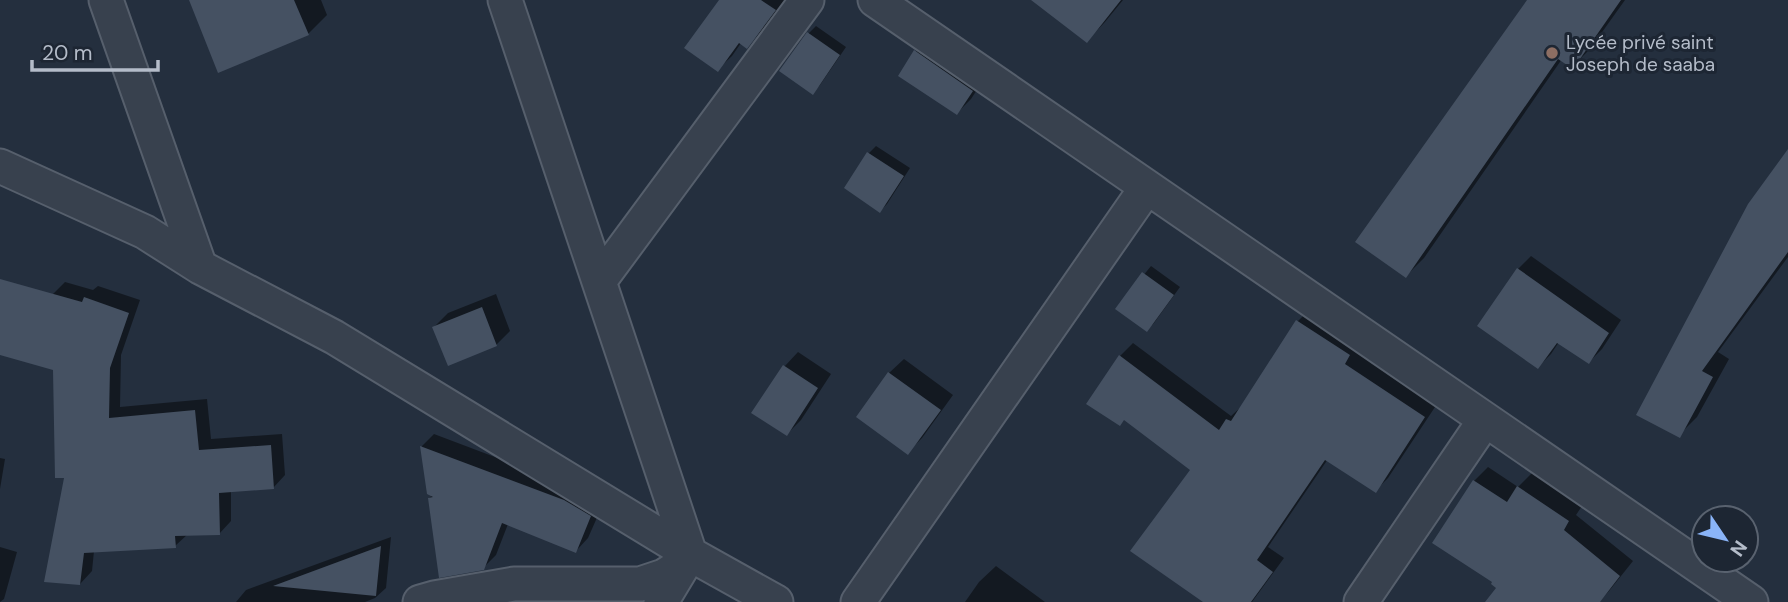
<svg xmlns="http://www.w3.org/2000/svg" width="1788" height="602" viewBox="0 0 1788 602" font-family="'DM Sans',sans-serif">
  <style>
    .shadow { fill: #0007 }
    .building { fill: #455162 }
    .lines { fill: none; stroke-linecap: round; stroke-linejoin: round }
    .street-casing { stroke: #565f6c; stroke-width: 37 }
    .street { stroke: #38414e; stroke-width: 33 }
    .education-dot { fill: #8d6e63; stroke: #1d2633; stroke-width: 2.5 }
    .labels { text-anchor: middle; dominant-baseline: central; stroke-width: 6; stroke-linejoin: round; paint-order: stroke }
    .poi-label { font-size: 19px; fill: #b4bcc9; stroke: #1d2633; text-anchor: start }
  </style>
  <rect width="100%" height="100%" fill="#242f3e"/>
  <path class="shadow" d="M190 0H321L327 15 308 34Z
    M721 0H785L761 32 747 46 741 43 732 56 717 70Z
    M1049 0H1123L1105 22 1087 41Z
    M1529 0H1625L1590 49 1572 67 1562 59 1424 258 1406 276Z
    M816 26 846 47 820 85 813 92 809 33Z
    M930 37 986 76 971 99 957 113 916 51Z
    M876 146 910 168 887 204 880 211 869 153Z
    M1788 152V257L1718 352 1729 359 1697 417 1679 435 1638 414Z
    M1531 256 1621 320 1602 349 1589 362 1559 342 1551 354 1538 367 1518 269Z
    M1151 266 1180 287 1154 323 1147 330 1117 308Z
    M65 282 93 290 98 286 140 300 121 355 120 407 207 399 211 439 282 434 285 475 273 488 231 490V521L219 534H188L175 546 94 551 92 571 80 584 77 473 56 443 53 294Z
    M496 294 510 331 496 345 434 327 448 313Z
    M1311 308 1437 404 1388 478 1375 491 1328 459 1268 547 1284 558 1252 602H1206L1192 469 1120 356 1133 343 1231 416 1241 407 1298 321Z
    M798 352 831 374 801 420 787 434 784 367Z
    M904 359 953 395 922 438 908 452 889 373Z
    M434 434 577 488 603 504 588 538 576 551 508 524 496 555 483 568 429 498 433 495 429 493 422 446Z
    M0 458 5 459 0 489Z
    M1488 467 1518 487 1532 473 1582 506 1576 515 1633 561 1609 591 1599 602H1488L1499 587 1474 481Z
    M391 537 386 588 375 598 365 602H236L246 590Z
    M0 547 17 552 4 599 0 602Z
    M996 566 1045 602H965L979 582Z"/>
  <path class="building" d="M189 0H294L309 35 218 73Z
    M719 0H761L776 10 747 49 739 43 718 72 684 48Z
    M1031 0H1121L1087 43Z
    M1527 0H1621L1573 69 1558 59 1406 278 1355 242Z
    M807 32 840 55 813 95 779 71Z
    M914 50 973 91 957 115 898 76Z
    M1788 149V252L1702 371 1713 377 1680 438 1636 415 1748 204Z
    M867 152 904 176 880 213 844 188Z
    M1517 268 1609 333 1589 364 1557 343 1538 369 1477 326Z
    M1142 272 1174 295 1147 332 1115 309Z
    M0 279 82 302 84 297 129 313 110 368 109 418 195 410 199 450 271 445 274 489 219 493 220 535 175 536 176 548 84 553 80 585 44 582 64 478H55L53 370 0 355Z
    M482 307 497 346 448 366 432 327Z
    M1296 320 1350 355 1345 364 1425 417 1376 493 1325 460 1257 560 1273 572 1251 602H1203L1130 551 1190 470 1124 420 1120 426 1086 404 1119 355 1219 430 1226 419 1231 421Z
    M783 365 818 388 787 436 751 413Z
    M888 372 941 410 908 455 856 417Z
    M420 446 564 500 591 516 576 553 502 523 484 570 439 578 428 498 433 497 427 494Z
    M1473 480 1507 502 1517 486 1569 521 1564 530 1620 576 1600 602H1485L1496 588 1491 584 1492 582 1432 543Z
    M381 546 376 596 273 586Z"/>
  <g class="lines">
    <g class="street-casing">
      <path id="street" d="M106 0 200 267
        M505 0 690 554 661 602
        M875 0 1751 602
        M0 166 145 232 200 267 334 337 690 554 776 602
        M600 280 807 0
        M420 602 434 598 514 584H640L664 576 684 563
        M858 602 1147 187
        M1361 602 1485 420"/>
    </g>
    <use href="#street" class="street"/>
  </g>
  <circle class="education-dot" cx="1552" cy="53" r="7"/>
  <g class="labels">
    <g class="poi-label">
      <text x="1566" y="42">Lycée privé saint<tspan x="1566" dy="22">Joseph de saaba</tspan></text>
    </g>
  </g>
  <g transform="translate(1725 539) rotate(125)"><circle r="33" fill="#1d2633" stroke="#59626f" stroke-width="2"/>
  <path d="M0-5L12 26L0 18L-12 26Z" fill="#8ab4f8"/>
  <text y="-10" font-size="19" font-weight="bold" text-anchor="middle" fill="#b4bcc9">N</text>
  </g>
  <path d="M32 60v10h126v-10" fill="none" stroke="#b4bcc9" stroke-width="3.5"/>
  <text x="42" y="60" font-size="21" fill="#b4bcc9" stroke="#1d2633" stroke-width="5" paint-order="stroke">20 m</text>
</svg>
